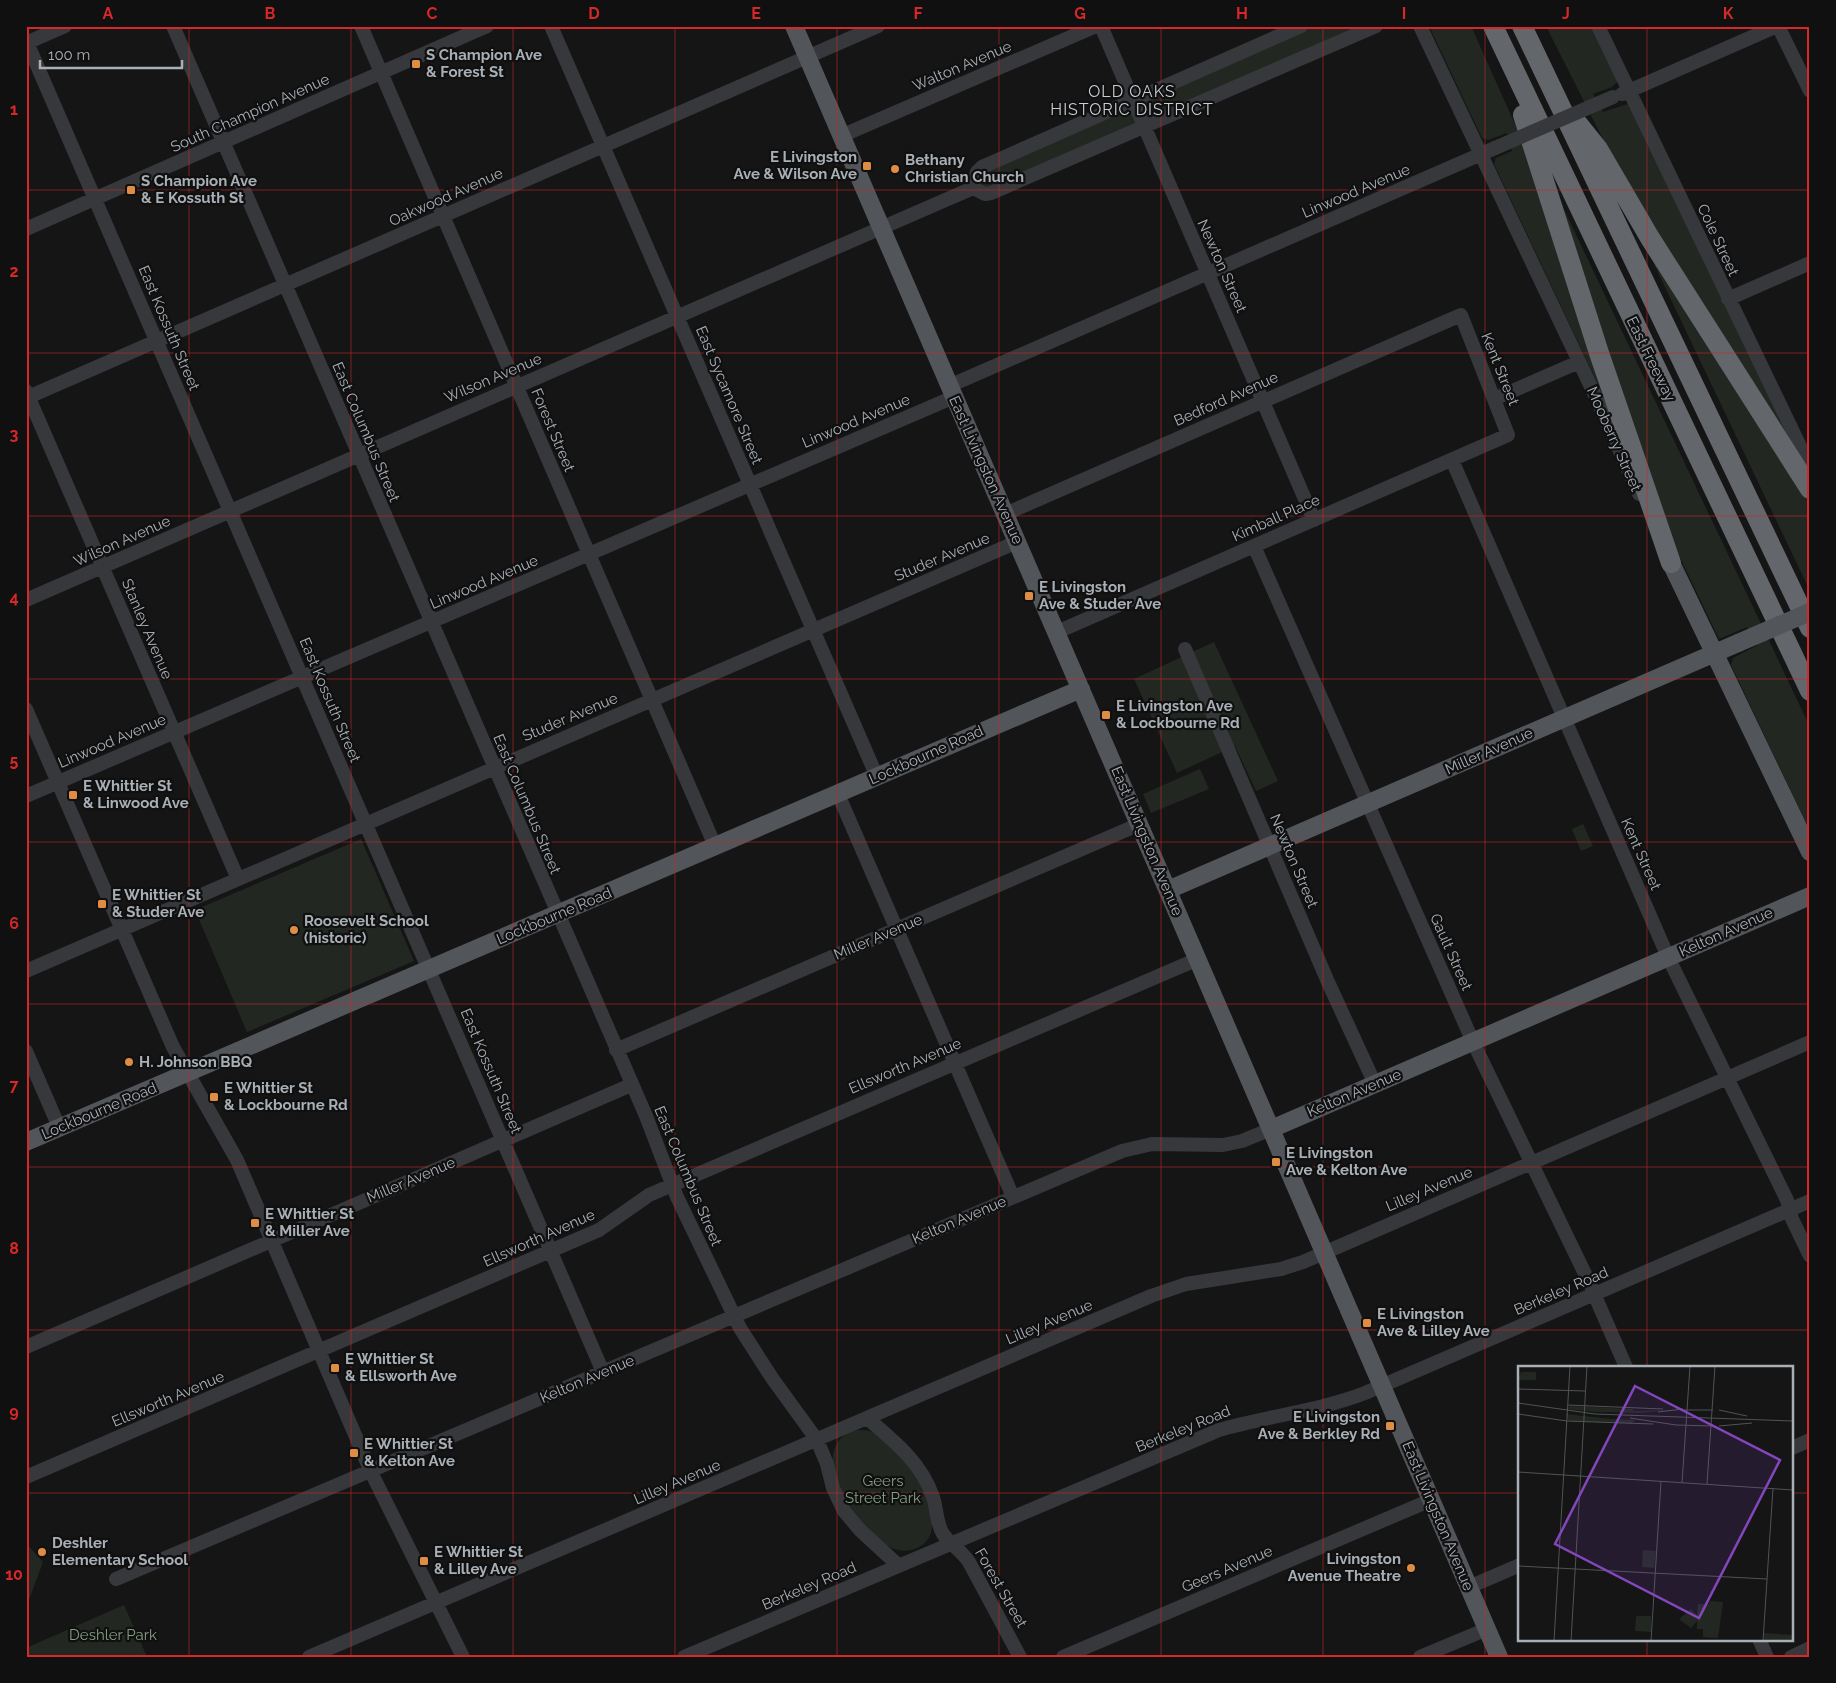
<svg xmlns="http://www.w3.org/2000/svg" width="1836" height="1683" viewBox="0 0 1836 1683" font-family="Raleway,sans-serif">
  <style>
    .green { fill: #222821 }
    .lines { fill: none; stroke-linecap: round; stroke-linejoin: round }
    .minor { stroke: #36383b; stroke-width: 14 }
    .major { stroke: #52555a; stroke-width: 18 }
    .highway { stroke: #63676b; stroke-width: 20 }
    .minor-bridge { stroke: #36383b; stroke-width: 14 }
    .major-bridge { stroke: #52555a; stroke-width: 18 }
    .grid { fill: none; stroke: #d62828; stroke-width: 1; stroke-opacity: 0.55 }
    .poi-dot { fill: #df8c44; stroke: #101011; stroke-width: 2 }
    .labels { text-anchor: middle; dominant-baseline: central; stroke-width: 4.5; stroke-linejoin: round; paint-order: stroke }
    .poi-label { font-size: 15px; font-weight: bold; fill: #a8afb5; stroke: #101011; text-anchor: start }
    .street-label { font-size: 15px; fill: #a8afb5; stroke: #101011 }
    .park-label { font-size: 15px; fill: #859e81; stroke: #101011 }
    .neighbourhood-label { font-size: 16px; letter-spacing: 1px; fill: #c8cdd2; stroke: #101011 }
    .inset-road { fill: none; stroke: #505356; stroke-width: 1 }
    .view { fill: #8446bd; fill-opacity: 0.15; stroke: #8446bd; stroke-width: 2.5 }
    .inset-edge { fill: none; stroke: #a8afb5; stroke-width: 2.5 }
    .neatline { fill: none; stroke: #d62828; stroke-width: 2 }
    .grid-label { font-size: 16px; text-anchor: middle; font-weight: bold; fill: #d62828 }
  </style>
  <rect width="100%" height="100%" fill="#151516"/>
  <path class="green" d="M1306 26H1371L989 192 975 181 977 172Z
    M1429 26H1471L1527 151 1611 412 1494 164 1496 158 1512 151 1507 133 1488 140 1482 138Z
    M1546 26H1591L1618 81 1612 87 1593 94 1603 112 1628 104 1792 445 1616 165Z
    M1562 205 1810 727V831L1731 665 1733 658 1758 645 1747 627 1719 639 1665 526 1558 207Z
    M1633 220 1810 495V591Z
    M1214 642 1278 781 1256 791 1235 746 1177 773 1134 679Z
    M1200 769 1209 789 1151 813 1143 794Z
    M1583 824 1593 846 1581 851 1572 829Z
    M361 839 414 961 247 1032 195 910Z
    M858 1430C867 1430 873 1431 880 1436 889 1441 918 1470 922 1479 925 1486 926 1494 928 1501 934 1521 937 1543 911 1550 866 1561 794 1443 858 1430Z
    M26 1543 43 1562 26 1608Z
    M124 1605 147 1657H26V1648Z"/>
  <g class="lines">
    <path class="minor" d="M173 26 646 1116 677 1197 740 1328 772 1378 817 1440 827 1464 833 1488 844 1511 860 1530 898 1565
      M361 26 715 846
      M551 26 877 777
      M1101 26 1314 520
      M1420 26 1593 391 1639 494
      M1598 26 1810 467
      M1778 26 1810 91
      M26 40 603 1372
      M26 43 65 26
      M1622 94 1777 26
      M841 136 1096 26
      M973 188 985 194 991 193 1376 26
      M973 188 977 172 982 167 1301 26
      M26 229 487 26
      M1728 299 1810 263
      M949 386 1495 148
      M26 391 238 879
      M26 398 878 26
      M1494 399 1579 362
      M1452 460 1668 957 1787 1200 1792 1219 1810 1256
      M1005 514 1461 315 1508 435 1057 632
      M1254 546 1473 1042 1588 1280 1626 1367
      M26 600 973 188
      M1185 649 1328 982 1375 1084
      M26 709 173 1047 237 1160 371 1472 463 1657
      M838 794 1013 1197
      M26 796 954 397
      M26 971 1017 542
      M616 1050 1140 824
      M26 1051 59 1127
      M26 1347 631 1085
      M867 1418C894 1441 921 1462 933 1497 937 1509 936 1522 943 1534 950 1544 962 1551 969 1562L1020 1657
      M1792 1448 1810 1440
      M26 1477 599 1230 649 1195 1198 959
      M116 1579 1122 1151 1152 1144 1223 1145 1242 1141 1271 1129
      M1469 1587 1520 1565
      M1759 1639 1767 1657
      M309 1657 1151 1296 1186 1284 1281 1269 1303 1262 1810 1042
      M684 1657 1219 1430C1268 1416 1318 1411 1365 1393L1810 1201
      M1063 1657 1431 1500
      M1420 1657 1487 1629
      M1791 1657 1810 1648"/>
    <path class="major" d="M794 26 1499 1657
      M1671 563 1810 852
      M1168 890 1738 643
      M1271 1129 1810 896
      M26 1142 1081 689"/>
    <path class="highway" d="M1493 26 1810 691
      M1522 26 1810 628
      M1523 115 1599 353 1671 563
      M1578 124 1598 149 1650 238 1810 489"/>
    <path class="minor-bridge" d="M1495 148 1613 97"/>
    <path class="major-bridge" d="M1738 643 1810 612"/>
  </g>
  <path class="grid" d="M189 26V1657M351 26V1657M513 26V1657M675 26V1657M837 26V1657M999 26V1657M1161 26V1657M1323 26V1657M1485 26V1657M1647 26V1367M26 190H1810M26 353H1810M26 516H1810M26 679H1810M26 842H1810M26 1004H1810M26 1167H1810M26 1330H1810M26 1493H1520M1792 1493H1810M1647 1639V1657"/>
  <g class="poi-dot">
    <rect x="411" y="59" width="10" height="10" rx="2.5"/>
    <rect x="862" y="161" width="10" height="10" rx="2.5"/>
    <circle cx="895" cy="169" r="5"/>
    <rect x="126" y="185" width="10" height="10" rx="2.5"/>
    <rect x="1024" y="591" width="10" height="10" rx="2.5"/>
    <rect x="1101" y="710" width="10" height="10" rx="2.5"/>
    <rect x="68" y="790" width="10" height="10" rx="2.5"/>
    <rect x="97" y="899" width="10" height="10" rx="2.5"/>
    <circle cx="294" cy="930" r="5"/>
    <circle cx="129" cy="1062" r="5"/>
    <rect x="209" y="1092" width="10" height="10" rx="2.5"/>
    <rect x="1271" y="1157" width="10" height="10" rx="2.5"/>
    <rect x="250" y="1218" width="10" height="10" rx="2.5"/>
    <rect x="1362" y="1318" width="10" height="10" rx="2.5"/>
    <rect x="330" y="1363" width="10" height="10" rx="2.5"/>
    <rect x="1385" y="1421" width="10" height="10" rx="2.5"/>
    <rect x="349" y="1448" width="10" height="10" rx="2.5"/>
    <circle cx="42" cy="1552" r="5"/>
    <rect x="419" y="1556" width="10" height="10" rx="2.5"/>
    <circle cx="1411" cy="1568" r="5"/>
  </g>
  <g class="labels">
    <g class="poi-label">
      <text x="426" y="55">S Champion Ave<tspan x="426" dy="17">&amp; Forest St</tspan></text>
      <text x="857" y="157" text-anchor="end">E Livingston<tspan x="857" dy="17">Ave &amp; Wilson Ave</tspan></text>
      <text x="905" y="160">Bethany<tspan x="905" dy="17">Christian Church</tspan></text>
      <text x="141" y="181">S Champion Ave<tspan x="141" dy="17">&amp; E Kossuth St</tspan></text>
      <text x="1039" y="587">E Livingston<tspan x="1039" dy="17">Ave &amp; Studer Ave</tspan></text>
      <text x="1116" y="706">E Livingston Ave<tspan x="1116" dy="17">&amp; Lockbourne Rd</tspan></text>
      <text x="83" y="786">E Whittier St<tspan x="83" dy="17">&amp; Linwood Ave</tspan></text>
      <text x="112" y="895">E Whittier St<tspan x="112" dy="17">&amp; Studer Ave</tspan></text>
      <text x="304" y="921">Roosevelt School<tspan x="304" dy="17">(historic)</tspan></text>
      <text x="139" y="1062">H. Johnson BBQ</text>
      <text x="224" y="1088">E Whittier St<tspan x="224" dy="17">&amp; Lockbourne Rd</tspan></text>
      <text x="1286" y="1153">E Livingston<tspan x="1286" dy="17">Ave &amp; Kelton Ave</tspan></text>
      <text x="265" y="1214">E Whittier St<tspan x="265" dy="17">&amp; Miller Ave</tspan></text>
      <text x="1377" y="1314">E Livingston<tspan x="1377" dy="17">Ave &amp; Lilley Ave</tspan></text>
      <text x="345" y="1359">E Whittier St<tspan x="345" dy="17">&amp; Ellsworth Ave</tspan></text>
      <text x="1380" y="1417" text-anchor="end">E Livingston<tspan x="1380" dy="17">Ave &amp; Berkley Rd</tspan></text>
      <text x="364" y="1444">E Whittier St<tspan x="364" dy="17">&amp; Kelton Ave</tspan></text>
      <text x="52" y="1543">Deshler<tspan x="52" dy="17">Elementary School</tspan></text>
      <text x="434" y="1552">E Whittier St<tspan x="434" dy="17">&amp; Lilley Ave</tspan></text>
      <text x="1401" y="1559" text-anchor="end">Livingston<tspan x="1401" dy="17">Avenue Theatre</tspan></text>
    </g>
    <g class="street-label">
      <text transform="translate(962 66) rotate(-23)">Walton Avenue</text>
      <text transform="translate(250 113) rotate(-24)">South Champion Avenue</text>
      <text transform="translate(1356 191) rotate(-23)">Linwood Avenue</text>
      <text transform="translate(446 197) rotate(-24)">Oakwood Avenue</text>
      <text transform="translate(1718 240) rotate(65)">Cole Street</text>
      <text transform="translate(1222 266) rotate(66)">Newton Street</text>
      <text transform="translate(169 328) rotate(67)">East Kossuth Street</text>
      <text transform="translate(1651 359) rotate(64)">East Freeway</text>
      <text transform="translate(1500 369) rotate(68)">Kent Street</text>
      <text transform="translate(493 378) rotate(-23)">Wilson Avenue</text>
      <text transform="translate(729 395) rotate(67)">East Sycamore Street</text>
      <text transform="translate(1226 399) rotate(-24)">Bedford Avenue</text>
      <text transform="translate(856 421) rotate(-23)">Linwood Avenue</text>
      <text transform="translate(553 430) rotate(67)">Forest Street</text>
      <text transform="translate(366 432) rotate(67)">East Columbus Street</text>
      <text transform="translate(1614 439) rotate(66)">Mooberry Street</text>
      <text transform="translate(986 470) rotate(66)">East Livingston Avenue</text>
      <text transform="translate(1276 518) rotate(-24)">Kimball Place</text>
      <text transform="translate(122 541) rotate(-24)">Wilson Avenue</text>
      <text transform="translate(942 557) rotate(-23)">Studer Avenue</text>
      <text transform="translate(484 582) rotate(-23)">Linwood Avenue</text>
      <text transform="translate(147 629) rotate(67)">Stanley Avenue</text>
      <text transform="translate(330 700) rotate(67)">East Kossuth Street</text>
      <text transform="translate(570 717) rotate(-23)">Studer Avenue</text>
      <text transform="translate(112 741) rotate(-23)">Linwood Avenue</text>
      <text transform="translate(1489 751) rotate(-24)">Miller Avenue</text>
      <text transform="translate(926 755) rotate(-24)">Lockbourne Road</text>
      <text transform="translate(527 804) rotate(67)">East Columbus Street</text>
      <text transform="translate(1147 841) rotate(67)">East Livingston Avenue</text>
      <text transform="translate(1641 854) rotate(66)">Kent Street</text>
      <text transform="translate(1294 861) rotate(67)">Newton Street</text>
      <text transform="translate(554 916) rotate(-23)">Lockbourne Road</text>
      <text transform="translate(1726 932) rotate(-24)">Kelton Avenue</text>
      <text transform="translate(878 937) rotate(-23)">Miller Avenue</text>
      <text transform="translate(1451 952) rotate(66)">Gault Street</text>
      <text transform="translate(905 1066) rotate(-23)">Ellsworth Avenue</text>
      <text transform="translate(491 1071) rotate(67)">East Kossuth Street</text>
      <text transform="translate(1354 1093) rotate(-23)">Kelton Avenue</text>
      <text transform="translate(99 1111) rotate(-23)">Lockbourne Road</text>
      <text transform="translate(688 1176) rotate(67)">East Columbus Street</text>
      <text transform="translate(411 1180) rotate(-23)">Miller Avenue</text>
      <text transform="translate(1429 1189) rotate(-23)">Lilley Avenue</text>
      <text transform="translate(959 1220) rotate(-23)">Kelton Avenue</text>
      <text transform="translate(539 1238) rotate(-24)">Ellsworth Avenue</text>
      <text transform="translate(1561 1291) rotate(-23)">Berkeley Road</text>
      <text transform="translate(1049 1322) rotate(-23)">Lilley Avenue</text>
      <text transform="translate(587 1379) rotate(-23)">Kelton Avenue</text>
      <text transform="translate(168 1399) rotate(-23)">Ellsworth Avenue</text>
      <text transform="translate(1183 1429) rotate(-22)">Berkeley Road</text>
      <text transform="translate(677 1482) rotate(-23)">Lilley Avenue</text>
      <text transform="translate(1438 1516) rotate(67)">East Livingston Avenue</text>
      <text transform="translate(1227 1569) rotate(-23)">Geers Avenue</text>
      <text transform="translate(809 1586) rotate(-23)">Berkeley Road</text>
      <text transform="translate(1001 1588) rotate(60)">Forest Street</text>
    </g>
    <g class="park-label">
      <text x="883" y="1481">Geers<tspan x="883" dy="17">Street Park</tspan></text>
      <text x="113" y="1635">Deshler Park</text>
    </g>
    <g class="neighbourhood-label">
      <text x="1132" y="91">OLD OAKS<tspan x="1132" dy="18">HISTORIC DISTRICT</tspan></text>
    </g>
  </g>
  <g transform="translate(1518 1366)">
    <rect width="275" height="275" fill="#151516"/>
    <path d="M3 6H18V14H0ZM52 40 115 43V45L154 44 122 47 78 46 48 43ZM47 48 93 53 117 54 114 57 51 55ZM125 184 138 185 136 202 124 201ZM192 235 205 236 200 272 185 271V263H179V255L173 262 161 253 173 243 179 250 180 238H191ZM118 250H133V266L117 265ZM246 267 275 269V275H246Z" fill="#222821"/>
    <path class="inset-road" d="M0 23 67 25M0 37 77 48 275 55M50 39 145 43M166 44H195M201 44 229 50M140 46 165 43M0 48 49 55 135 58M112 52 158 59M158 59 195 60M201 60 234 57M0 106 275 124M164 117 172 0M189 118 197 0M0 200 249 213M36 275 52 0M53 275 69 0M133 275 143 115M245 275 255 122"/>
    <path class="view" d="M117 20 262 94 181 252 37 178Z"/>
    <rect width="275" height="275" class="inset-edge"/>
  </g>
  <rect width="1836" height="1683" fill="none" stroke="#101011" stroke-width="55"/>
  <path d="M40 60v8h142v-8" fill="none" stroke="#a8afb5" stroke-width="2.5"/>
  <text x="48" y="60" font-size="15" fill="#a8afb5" stroke="#101011" stroke-width="4" paint-order="stroke">100 m</text>
  <rect x="28" y="28" width="1780" height="1628" class="neatline"/>
  <g class="grid-label">
    <text x="108" y="19">A</text>
    <text x="270" y="19">B</text>
    <text x="432" y="19">C</text>
    <text x="594" y="19">D</text>
    <text x="756" y="19">E</text>
    <text x="918" y="19">F</text>
    <text x="1080" y="19">G</text>
    <text x="1242" y="19">H</text>
    <text x="1404" y="19">I</text>
    <text x="1566" y="19">J</text>
    <text x="1728" y="19">K</text>
    <text x="14" y="115">1</text>
    <text x="14" y="277">2</text>
    <text x="14" y="440">3</text>
    <text x="14" y="603">4</text>
    <text x="14" y="766">5</text>
    <text x="14" y="929">6</text>
    <text x="14" y="1091">7</text>
    <text x="14" y="1254">8</text>
    <text x="14" y="1417">9</text>
    <text x="14" y="1580">10</text>
  </g>
</svg>
